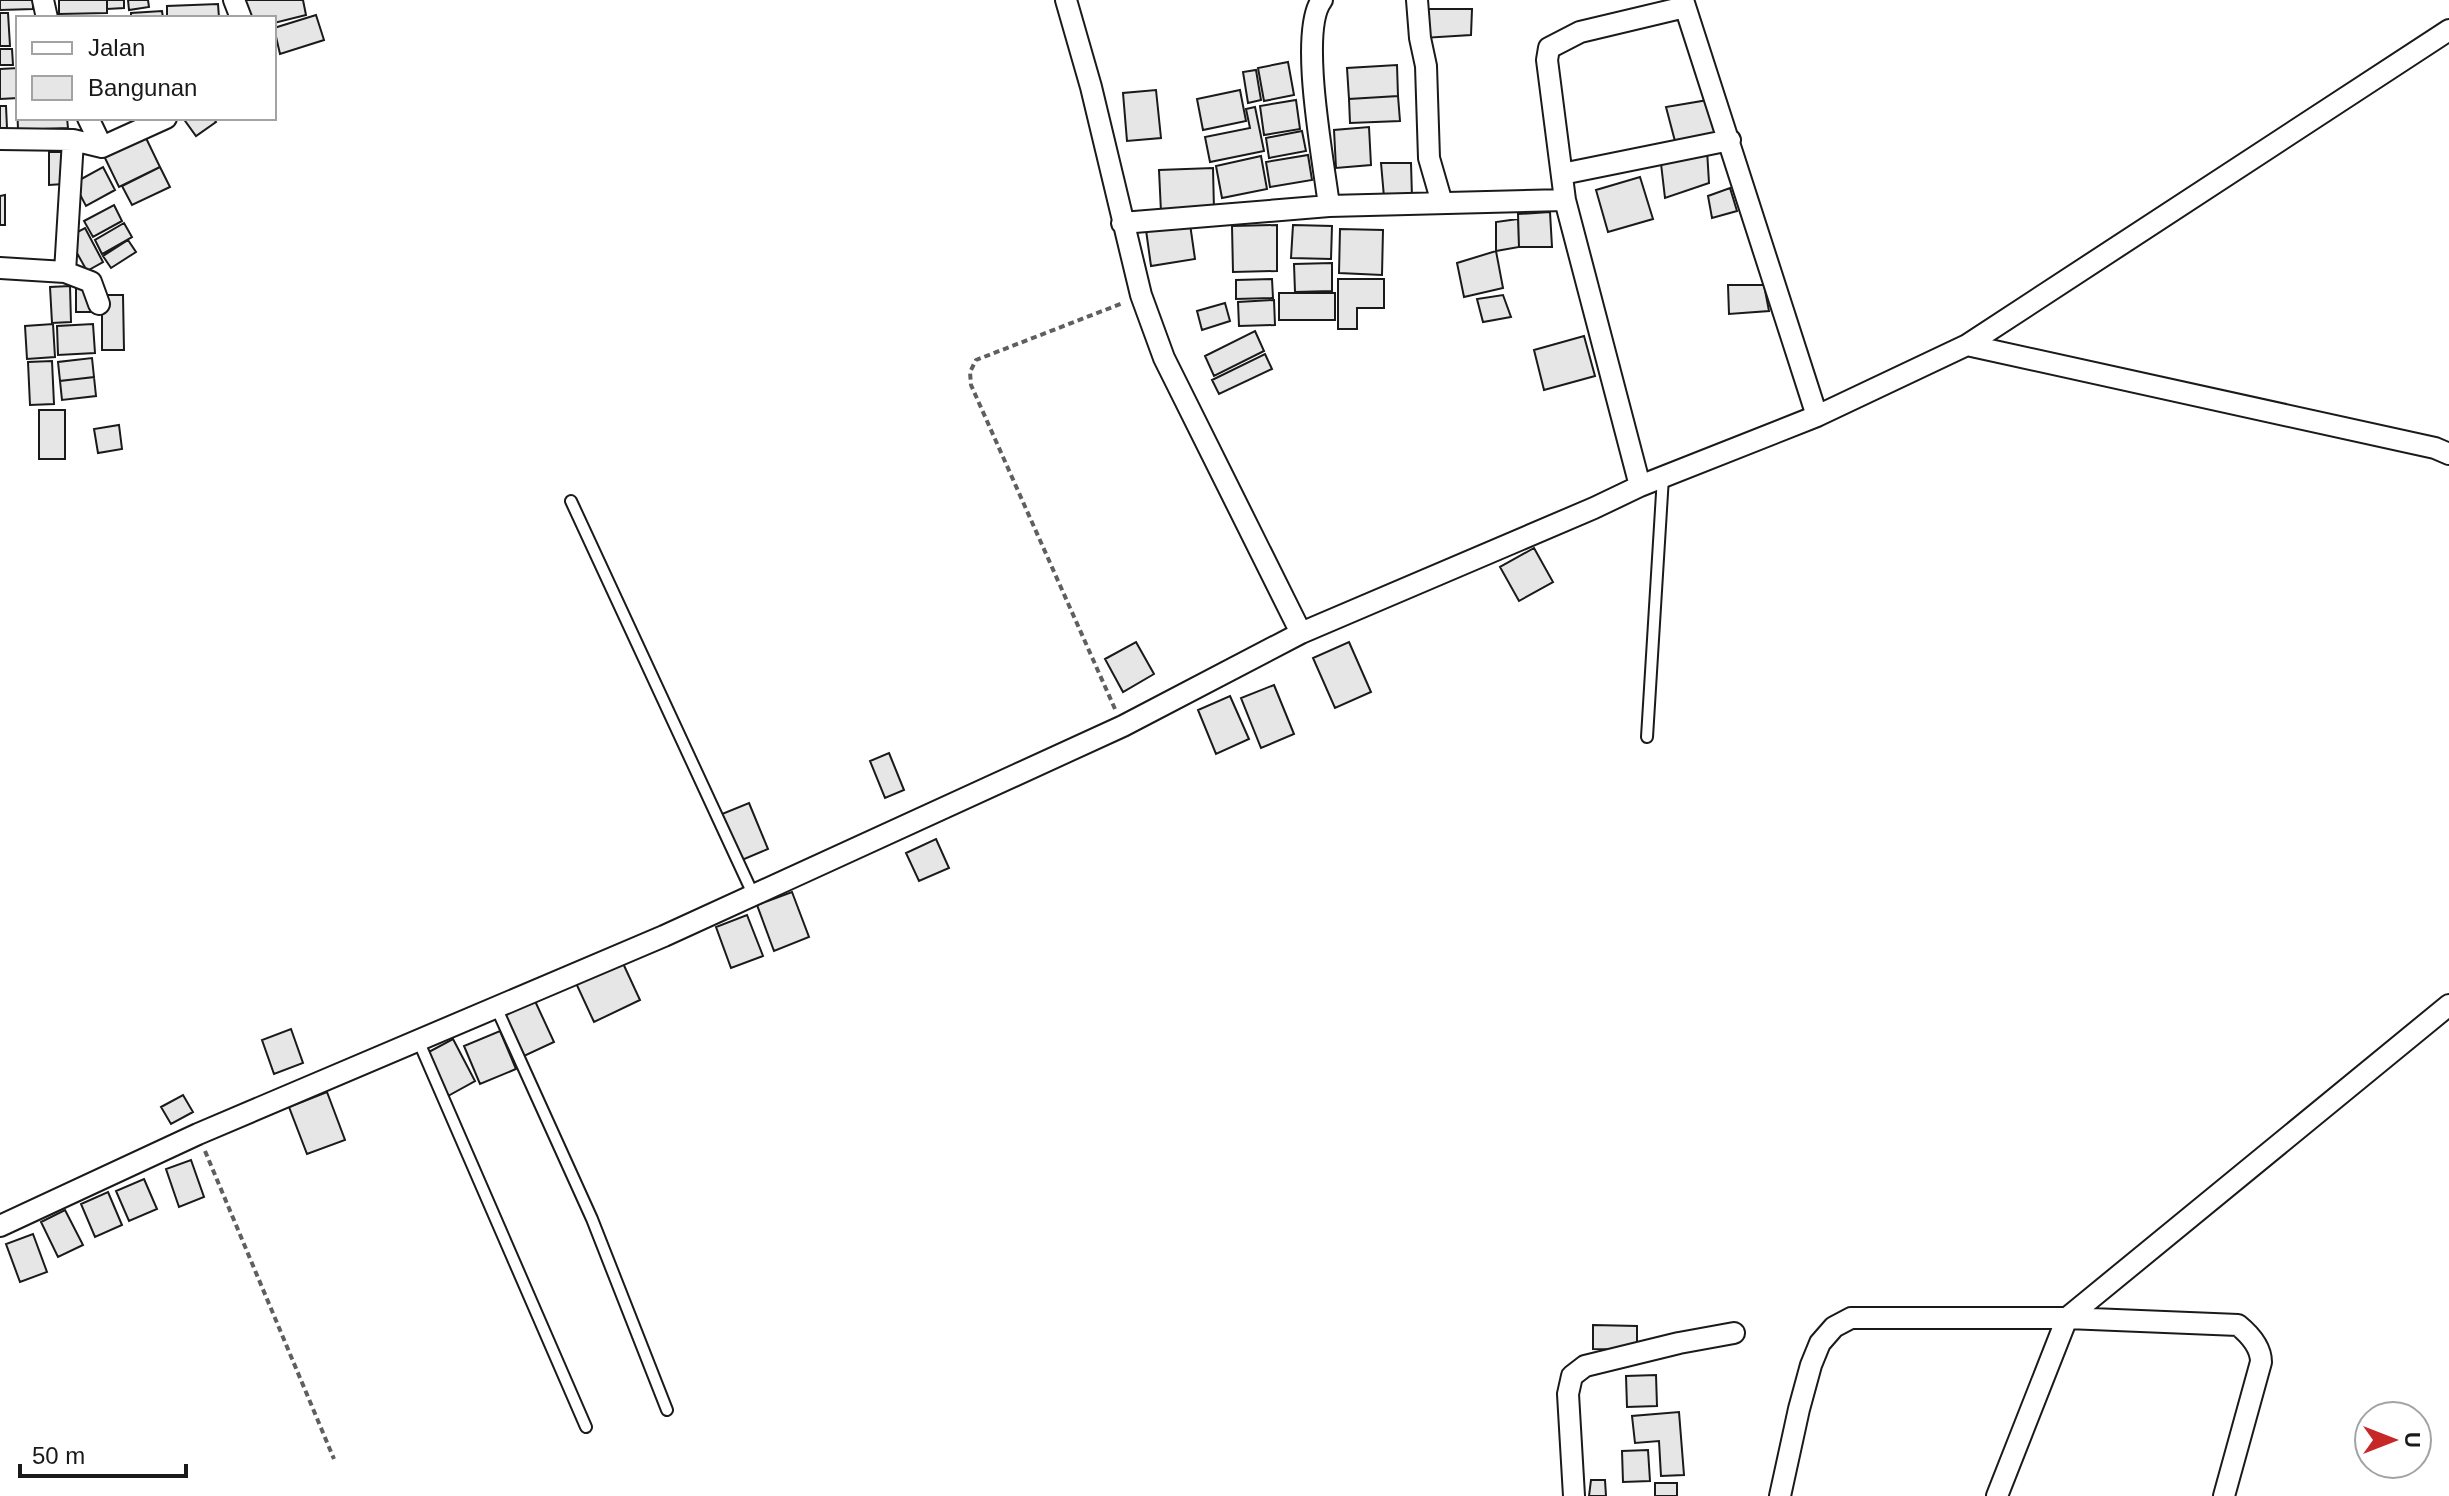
<svg xmlns="http://www.w3.org/2000/svg" width="2449" height="1496" viewBox="0 0 2449 1496" font-family="Helvetica,sans-serif">
  <style>
    .building { fill: #e6e6e6; stroke: #1a1a1a; stroke-width: 2 }
    .lines { fill: none; stroke-linecap: round; stroke-linejoin: round }
    .lane-casing { stroke: #1a1a1a; stroke-width: 14 }
    .street-casing { stroke: #1a1a1a; stroke-width: 24 }
    .path { stroke: #5f5f5f; stroke-width: 4; stroke-dasharray: 6 4; stroke-linecap: butt }
    .lane { stroke: #fff; stroke-width: 10 }
    .street { stroke: #fff; stroke-width: 20 }
  </style>
  <rect width="100%" height="100%" fill="#fff"/>
  <path class="building" d="M0 0H33V9L0 10Z
    M59 0H107V13L59 14Z
    M107 0H124V8L107 9Z
    M128 0H148L149 7 129 10Z
    M245 0H303L306 15 274 23V18H249Z
    M218 4 219 18H167V6Z
    M1425 9H1472L1471 35 1423 38Z
    M162 11 163 18H131V13Z
    M0 13H8L10 46H0Z
    M316 15 324 40 280 54 274 28Z
    M0 49H12L13 65H0Z
    M1288 62 1294 95 1264 101 1258 68Z
    M1397 65 1398 96 1349 99 1347 68Z
    M18 68V98L0 99V69Z
    M1256 70 1261 100 1248 103 1243 72Z
    M1156 90 1161 138 1127 141 1123 93Z
    M1240 90 1246 121 1203 130 1197 99Z
    M1398 96 1400 121 1350 123 1349 99Z
    M1296 100 1300 129 1264 135 1260 106Z
    M1708 100 1716 136 1676 145 1666 107Z
    M17 101 18 118H67L68 128 18 130Z
    M0 106H6L7 128H0Z
    M1255 107 1264 151 1210 162 1205 137 1250 128 1246 109Z
    M183 118H213L216 122 196 136Z
    M1369 127 1371 165 1336 168 1334 130Z
    M1302 131 1306 151 1269 158 1266 138Z
    M145 136 160 167 119 187 104 156Z
    M1707 150 1709 183 1665 198 1660 155Z
    M49 152H64V184L49 185Z
    M1308 155 1312 180 1270 187 1266 162Z
    M1261 156 1267 189 1222 198 1216 166Z
    M1381 163H1411L1412 197H1384Z
    M103 167 115 190 86 206 74 183Z
    M160 167 170 187 132 205 122 186Z
    M1213 168 1214 210 1161 212 1159 170Z
    M1640 177 1653 219 1608 232 1596 190Z
    M1730 188 1737 211 1712 218 1708 196Z
    M5 195V225H0V196Z
    M114 205 122 221 93 237 84 221Z
    M1550 212 1552 247H1519L1518 214Z
    M1518 219 1519 247 1496 251V222Z
    M124 223 132 237 102 254 95 240Z
    M1190 224 1195 259 1151 266 1146 230Z
    M1277 225V271L1233 272 1232 226Z
    M1293 225 1332 226 1331 259 1291 258Z
    M85 228 103 262 87 271 68 237Z
    M1340 229 1383 230 1382 275 1339 273Z
    M128 240 136 252 111 268 103 256Z
    M1496 251 1503 288 1464 297 1457 263Z
    M1332 263V291L1295 292 1294 264Z
    M1272 279 1273 298 1236 299V280Z
    M1338 279H1384V308H1357V329H1338Z
    M76 285 91 286V312H76Z
    M1728 285H1764L1769 311 1729 314Z
    M70 286 71 322 52 323 50 287Z
    M1279 293H1335V320H1279Z
    M102 295H123L124 350H102Z
    M1503 295 1511 317 1483 322 1477 299Z
    M1274 300 1275 325 1239 326 1238 302Z
    M1225 303 1230 321 1202 330 1197 311Z
    M53 324 55 357 27 359 25 326Z
    M93 324 95 353 58 355 57 326Z
    M1255 331 1264 351 1214 376 1205 356Z
    M1584 336 1595 376 1544 390 1534 350Z
    M1265 354 1272 369 1219 394 1212 380Z
    M92 358 94 377 60 381 58 362Z
    M52 361 54 404 30 405 28 362Z
    M94 377 96 396 62 400 60 381Z
    M39 410H65V459H39Z
    M119 425 122 449 98 453 94 429Z
    M1534 548 1553 582 1519 601 1500 567Z
    M1136 642 1154 674 1123 692 1105 659Z
    M1349 642 1371 692 1335 708 1313 658Z
    M1274 685 1294 734 1261 748 1241 698Z
    M1230 696 1249 739 1216 754 1198 710Z
    M889 753 904 790 885 798 870 761Z
    M749 803 768 849 742 860 722 814Z
    M936 839 949 868 919 881 906 853Z
    M792 892 809 937 774 951 757 905Z
    M747 915 763 956 731 968 716 927Z
    M621 959 640 1000 594 1022 575 981Z
    M535 1001 554 1042 524 1056 505 1015Z
    M291 1029 303 1063 274 1074 262 1040Z
    M500 1031 516 1069 480 1084 464 1046Z
    M453 1039 475 1081 448 1096 425 1054Z
    M327 1092 345 1140 307 1154 289 1107Z
    M183 1095 193 1112 171 1124 161 1107Z
    M191 1160 204 1197 179 1207 166 1169Z
    M144 1179 157 1209 129 1221 116 1191Z
    M108 1192 122 1225 95 1237 81 1204Z
    M65 1210 83 1245 58 1257 41 1222Z
    M33 1234 47 1272 20 1282 6 1244Z
    M1593 1325 1637 1326V1350L1593 1349Z
    M1656 1375 1657 1406 1627 1407 1626 1376Z
    M1679 1412 1684 1475 1661 1476 1659 1441 1635 1443 1632 1416Z
    M1648 1450 1650 1481 1623 1482 1622 1451Z
    M1591 1480H1605L1606 1496H1589Z
    M1655 1483H1677V1496H1655Z"/>
  <g class="lines">
    <g class="lane-casing">
      <path id="lane" d="M571 501 753 894
        M1647 737 1663 477
        M496 1007 592 1219 667 1410
        M418 1040 586 1427"/>
    </g>
    <g class="street-casing">
      <path id="street" d="M43 0 47 18
        M234 0 241 18
        M1066 0 1091 87 1141 295 1164 358 1301 633
        M1322 0C1298 31 1324 163 1329 206
        M1417 0 1420 38 1426 66 1429 158 1442 203
        M1683 0 1817 416
        M88 118 102 147
        M0 139 73 140 102 147 166 118
        M1562 174 1730 140
        M1122 223 1329 206 1565 200
        M0 268 65 272 91 282 99 304
        M65 272 73 140
        M1967 345 2435 448 2449 454
        M1640 486 1565 200 1547 60 1549 48 1580 32 1685 7
        M0 1226 198 1134 664 936 1123 726 1301 633 1594 508 1640 486 1817 416 1967 345 2449 30
        M1574 1496 1568 1394 1572 1376 1585 1366 1679 1343 1734 1333
        M1780 1496 1799 1409 1811 1365 1820 1343 1834 1327 1851 1318H2067L2238 1325C2249 1334 2261 1346 2261 1362L2224 1496
        M1997 1496 2067 1318 2449 1005"/>
    </g>
    <path class="path" d="M1115 709 971 385 970 372 976 360 1123 303
      M205 1151 334 1459"/>
    <use href="#lane" class="lane"/>
    <use href="#street" class="street"/>
  </g>
  <rect x="16" y="16" width="260" height="104" fill="#ffffff" stroke="#a3a3a3" stroke-width="2"/>
  <rect x="32" y="42" width="40" height="12" fill="#ffffff" stroke="#a3a3a3" stroke-width="2"/>
  <text x="88" y="56" font-size="24" fill="#1a1a1a">Jalan</text>
  <rect x="32" y="76" width="40" height="24" fill="#e6e6e6" stroke="#a3a3a3" stroke-width="2"/>
  <text x="88" y="96" font-size="24" fill="#1a1a1a">Bangunan</text>
  <g transform="translate(2393 1440) rotate(90)"><circle r="38" fill="#ffffff" stroke="#a3a3a3" stroke-width="2"/>
  <path d="M0-6L14 30L0 20L-14 30Z" fill="#c62828"/>
  <text y="-12" font-size="22" font-weight="bold" text-anchor="middle" fill="#1a1a1a">U</text>
  </g>
  <path d="M20 1464v12h166v-12" fill="none" stroke="#1a1a1a" stroke-width="4"/>
  <text x="32" y="1464" font-size="24" fill="#1a1a1a" stroke="#ffffff" stroke-width="6" paint-order="stroke">50 m</text>
</svg>
